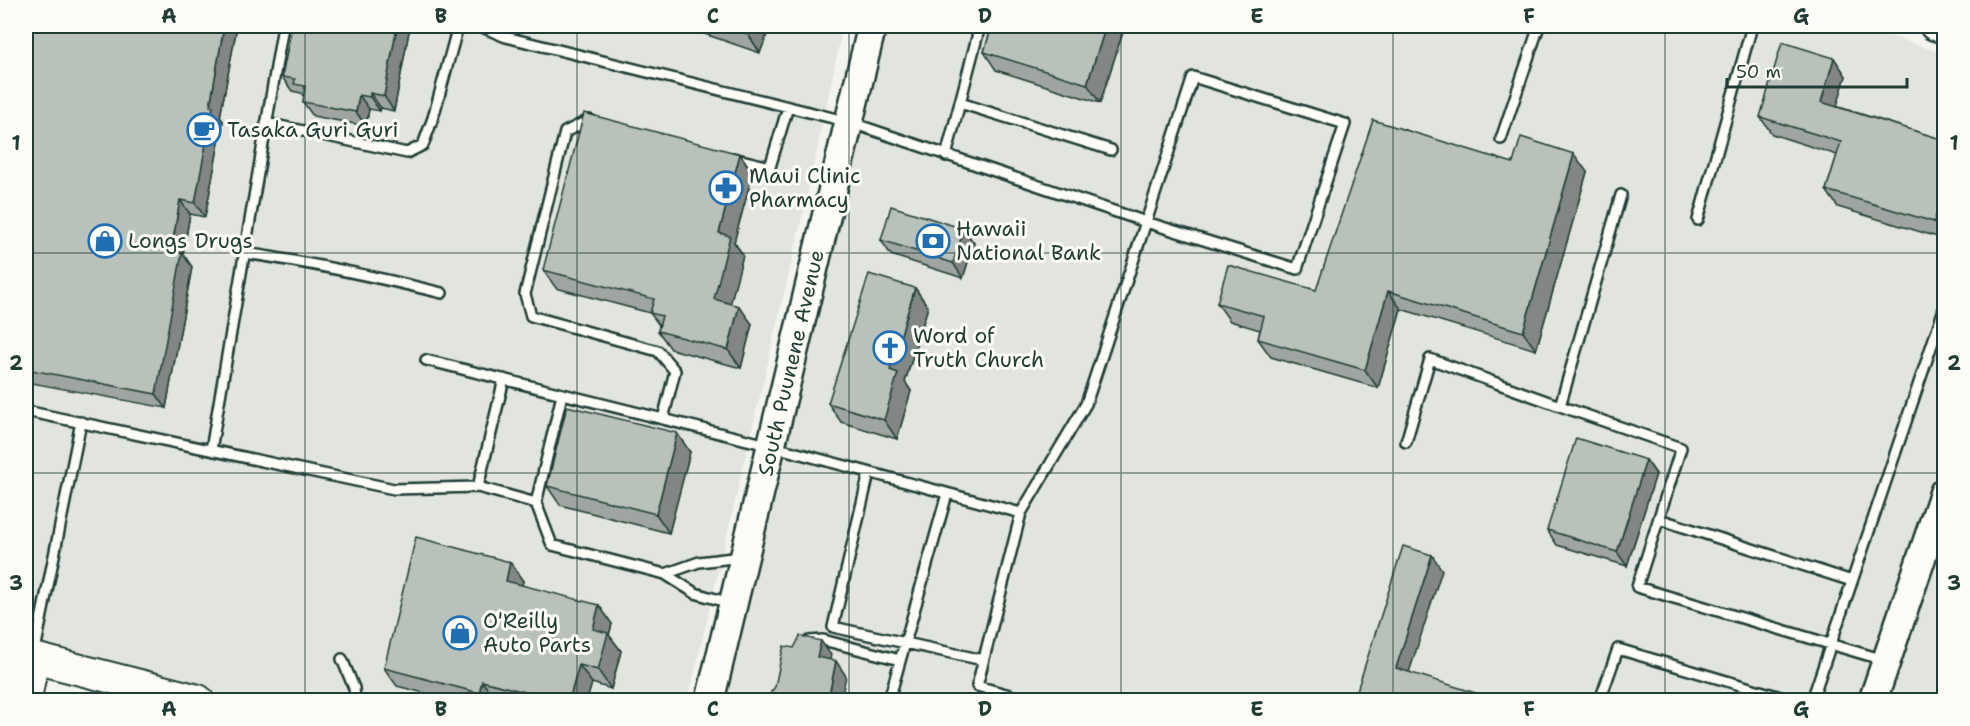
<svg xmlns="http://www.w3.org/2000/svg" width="1970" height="726" viewBox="0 0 1970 726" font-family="'Shantell Sans',sans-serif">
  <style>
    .built { fill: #e2e5df }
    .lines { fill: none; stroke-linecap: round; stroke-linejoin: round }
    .lane-casing { stroke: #1f3d34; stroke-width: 14 }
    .secondary-casing { stroke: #1f3d34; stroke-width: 32 }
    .primary-casing { stroke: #1f3d34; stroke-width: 34 }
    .lane { stroke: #fdfcf7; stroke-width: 9 }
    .secondary { stroke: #fdfcf7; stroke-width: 27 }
    .primary { stroke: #fdfcf7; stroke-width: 30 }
    .wall { fill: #9fa6a1; stroke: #1f3d34; stroke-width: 1.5 }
    .shaded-wall { fill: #828783; stroke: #1f3d34; stroke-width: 1.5 }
    .building { fill: #b9c1bb; stroke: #1f3d34; stroke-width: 1.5 }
    .grid { fill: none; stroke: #1f3d34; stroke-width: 1.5; stroke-opacity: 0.55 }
    .labels { text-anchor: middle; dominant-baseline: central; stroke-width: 6; stroke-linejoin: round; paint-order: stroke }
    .poi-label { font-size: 21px; fill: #1f3d34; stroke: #fdfcf7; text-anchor: start }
    .street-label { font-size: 21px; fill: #1f3d34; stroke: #fdfcf7 }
    .neatline { fill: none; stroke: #1f3d34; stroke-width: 2 }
    .grid-label { font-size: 20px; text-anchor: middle; font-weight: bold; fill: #1f3d34 }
  </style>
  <rect width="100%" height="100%" fill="#f4f4ef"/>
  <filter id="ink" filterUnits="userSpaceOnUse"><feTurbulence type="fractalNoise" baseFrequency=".0167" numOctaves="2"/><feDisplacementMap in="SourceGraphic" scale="12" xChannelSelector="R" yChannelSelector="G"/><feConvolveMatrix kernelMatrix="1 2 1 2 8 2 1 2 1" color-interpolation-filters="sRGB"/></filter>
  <g filter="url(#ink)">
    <path class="built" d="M26 26H843L809 188 688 700H198L26 656Z
      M872 26H1862L1944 54V700H709Z"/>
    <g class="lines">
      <g class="lane-casing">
        <path id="lane" d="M480 26 506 37 849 122 1146 222 1297 269 1345 124 1193 77 1146 222 1086 404 1021 513
          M960 103 1111 150
          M592 121 589 120 565 132 525 294 531 316 658 351 675 371 663 419
          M266 123 407 153 423 145 433 118 458 26
          M1501 139 1539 26
          M946 156 980 26
          M733 158 770 167 788 107
          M1698 220 1752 26
          M245 253C312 263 377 277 442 293
          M426 360 771 446 1021 513 977 686 1028 700
          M562 395 536 503 552 545 665 574 695 593 730 603
          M1560 406 1681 448 1637 587 1884 660
          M26 411 394 489 478 487 536 503
          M1406 442 1430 359 1560 406 1621 195
          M211 450 283 26
          M869 473 833 627 983 660
          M478 487 504 379
          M1659 519 1852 581
          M665 574 699 562 741 557
          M809 641 823 640 900 660
          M34 655 81 422
          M342 659 354 688 355 700
          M889 700 947 494
          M1600 700 1618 649 1791 700
          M1812 700 1944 309"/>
      </g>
      <g class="secondary-casing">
        <path id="secondary" d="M1934 26 1944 29
          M710 700 872 26
          M1873 700 1944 492"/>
      </g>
      <g class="primary-casing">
        <path id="primary" d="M26 656 198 700
          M26 698 34 658"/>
      </g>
      <use href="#lane" class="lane"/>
      <use href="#secondary" class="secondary"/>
      <use href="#primary" class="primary"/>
    </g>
    <path class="wall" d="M26 26H237L220 117 223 121 205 217 190 214 183 254 192 267 166 408 26 382Z
      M292 26H410L394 111 381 108 380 111 369 109 366 126 313 116 303 102 304 97 301 93 292 91 282 77Z
      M694 26H783L781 31 769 29 760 53 699 32Z
      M992 26H1125L1100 103 996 70 984 52Z
      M1834 58 1846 76 1836 106 1944 140V239L1838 207 1826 190 1837 155 1772 134 1760 117Z
      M740 154 753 173 734 242 743 255 730 303 752 324 741 368 671 349 658 331 659 325 650 313 556 288 543 270Z
      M1513 163 1587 172 1536 350 1401 309 1378 388 1271 357 1258 339 1260 330 1230 321 1217 303 1316 290Z
      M881 240 974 243 963 278 891 255Z
      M915 288 928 307 905 382 911 391 897 439 841 422 828 403Z
      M690 452 669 533 560 505 547 486Z
      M1646 460 1656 474 1627 566 1557 545 1547 530Z
      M523 581 522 585 612 624 609 635 621 651 611 689 592 683 587 700H500L495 699 494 700H452L397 686 384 668Z"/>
    <path class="shaded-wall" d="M224 26H237L220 117 223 121 205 217 195 203 210 106Z
      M397 26H410L394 111 384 96Z
      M751 26H767L769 29 760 53 748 34Z
      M778 26H783L781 31Z
      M1106 26H1125L1100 103 1087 84Z
      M1834 58 1846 76 1833 119 1821 102Z
      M370 93 381 108 380 111 370 97Z
      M359 95 369 109 366 126 356 112Z
      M740 154 753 173 734 242 743 255 727 317 714 299 719 233Z
      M1574 154 1587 172 1536 350 1523 332Z
      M1944 188V237L1934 222Z
      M180 200 190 214 183 254 192 267 166 408 156 394 171 251Z
      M964 229 974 243 963 278 953 263Z
      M915 288 928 307 905 382 911 391 897 439 884 420 890 370Z
      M1388 291 1401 309 1378 388 1365 370Z
      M739 306 752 324 741 368 728 350Z
      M677 433 690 452 669 533 656 514Z
      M1646 460 1656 474 1627 566 1617 552Z
      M1432 555 1442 570 1406 682 1396 668Z
      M510 562 523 581 519 599 506 581Z
      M599 605 612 624 609 635 621 651 611 689 598 670 593 629Z
      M821 641 831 655 827 672 817 657Z
      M836 661 846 676 841 700H828Z
      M579 665 592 683 587 700H569Z
      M482 681 495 699 494 700H485L479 693Z"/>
    <path class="building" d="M26 26H224L210 106H213L195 203 180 200 171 251 182 253 156 394 26 369Z
      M292 26H397L384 96 370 93V97L359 95 356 112 303 102 305 86 294 84 295 79 282 77Z
      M721 26H751L748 34Z
      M992 26H1106L1087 84 984 52Z
      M1782 42 1834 58 1821 102 1944 140V188L1934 222 1826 190 1841 142 1760 117Z
      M584 113 740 154 719 233 730 236 714 299 739 306 728 350 658 331 662 316 650 313 654 299 543 270Z
      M1373 120 1513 163 1521 137 1574 154 1523 332 1388 291 1365 370 1258 339 1264 316 1217 303 1228 265 1316 290Z
      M891 206 964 229 953 263 881 240Z
      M869 274 915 288 890 370 898 373 884 420 828 403Z
      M567 406 677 433 656 514 547 486Z
      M1576 438 1646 460 1617 552 1547 530Z
      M416 537 510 562 506 581 599 605 593 629 608 633 598 670 579 665 569 700H556L482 681 479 693 384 668Z
      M1403 546 1432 555 1396 668 1498 700H1354Z
      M800 636 821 641 817 657 836 661 828 700H770L771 692 775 687 782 653 784 646 794 648Z"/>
  </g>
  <path class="grid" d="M305 26V700M577 26V700M849 26V700M1121 26V700M1393 26V700M1665 26V700M26 253H1944M26 473H1944"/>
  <defs>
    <g id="cafe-ring" transform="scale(1.725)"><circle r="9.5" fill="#fdfcf7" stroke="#1f6fb2" stroke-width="1.5"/><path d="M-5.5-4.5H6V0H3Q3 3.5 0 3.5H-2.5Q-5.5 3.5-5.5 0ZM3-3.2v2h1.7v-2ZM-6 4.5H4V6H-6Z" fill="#1f6fb2"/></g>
    <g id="pharmacy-ring" transform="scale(1.725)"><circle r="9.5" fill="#fdfcf7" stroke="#1f6fb2" stroke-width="1.5"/><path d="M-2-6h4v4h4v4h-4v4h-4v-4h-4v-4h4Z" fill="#1f6fb2"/></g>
    <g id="shop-ring" transform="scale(1.725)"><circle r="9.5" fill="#fdfcf7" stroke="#1f6fb2" stroke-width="1.5"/><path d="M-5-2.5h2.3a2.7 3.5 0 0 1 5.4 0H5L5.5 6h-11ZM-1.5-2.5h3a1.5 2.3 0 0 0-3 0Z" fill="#1f6fb2"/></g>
    <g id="bank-ring" transform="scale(1.725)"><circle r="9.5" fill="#fdfcf7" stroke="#1f6fb2" stroke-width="1.5"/><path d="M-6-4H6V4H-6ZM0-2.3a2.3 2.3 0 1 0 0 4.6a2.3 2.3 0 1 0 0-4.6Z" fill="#1f6fb2"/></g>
    <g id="church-ring" transform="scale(1.725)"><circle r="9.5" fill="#fdfcf7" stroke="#1f6fb2" stroke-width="1.5"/><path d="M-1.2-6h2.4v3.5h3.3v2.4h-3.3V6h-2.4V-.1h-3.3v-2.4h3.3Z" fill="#1f6fb2"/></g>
  </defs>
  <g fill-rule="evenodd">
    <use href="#cafe-ring" x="204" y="130"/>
    <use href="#pharmacy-ring" x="726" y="188"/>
    <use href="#shop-ring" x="105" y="241"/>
    <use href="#bank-ring" x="933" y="241"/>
    <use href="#church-ring" x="890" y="348"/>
    <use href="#shop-ring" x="460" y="633"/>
  </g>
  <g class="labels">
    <g class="poi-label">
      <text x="227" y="130">Tasaka Guri Guri</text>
      <text x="749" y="176">Maui Clinic<tspan x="749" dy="24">Pharmacy</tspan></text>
      <text x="956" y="229">Hawaii<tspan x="956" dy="24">National Bank</tspan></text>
      <text x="128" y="241">Longs Drugs</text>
      <text x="913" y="336">Word of<tspan x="913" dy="24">Truth Church</tspan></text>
      <text x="483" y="621">O'Reilly<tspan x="483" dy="24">Auto Parts</tspan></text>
    </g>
    <g class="street-label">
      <text transform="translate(791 363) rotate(-77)">South Puunene Avenue</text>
    </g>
  </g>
  <rect width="1970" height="726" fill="none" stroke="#fdfcf7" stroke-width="66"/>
  <path d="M1727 78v9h180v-9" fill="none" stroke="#1f3d34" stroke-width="3"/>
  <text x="1736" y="78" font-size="18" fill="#1f3d34" stroke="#fdfcf7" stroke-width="4.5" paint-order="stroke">50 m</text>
  <rect x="33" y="33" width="1904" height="660" class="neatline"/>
  <g class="grid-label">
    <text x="169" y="23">A</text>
    <text x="441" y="23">B</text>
    <text x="713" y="23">C</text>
    <text x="985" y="23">D</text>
    <text x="1257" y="23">E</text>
    <text x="1529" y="23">F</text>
    <text x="1801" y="23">G</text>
    <text x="16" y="150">1</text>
    <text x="1954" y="150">1</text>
    <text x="16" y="370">2</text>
    <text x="1954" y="370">2</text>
    <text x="16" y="590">3</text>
    <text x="1954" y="590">3</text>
    <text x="169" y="716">A</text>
    <text x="441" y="716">B</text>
    <text x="713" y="716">C</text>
    <text x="985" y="716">D</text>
    <text x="1257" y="716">E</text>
    <text x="1529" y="716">F</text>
    <text x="1801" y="716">G</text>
  </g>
</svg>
